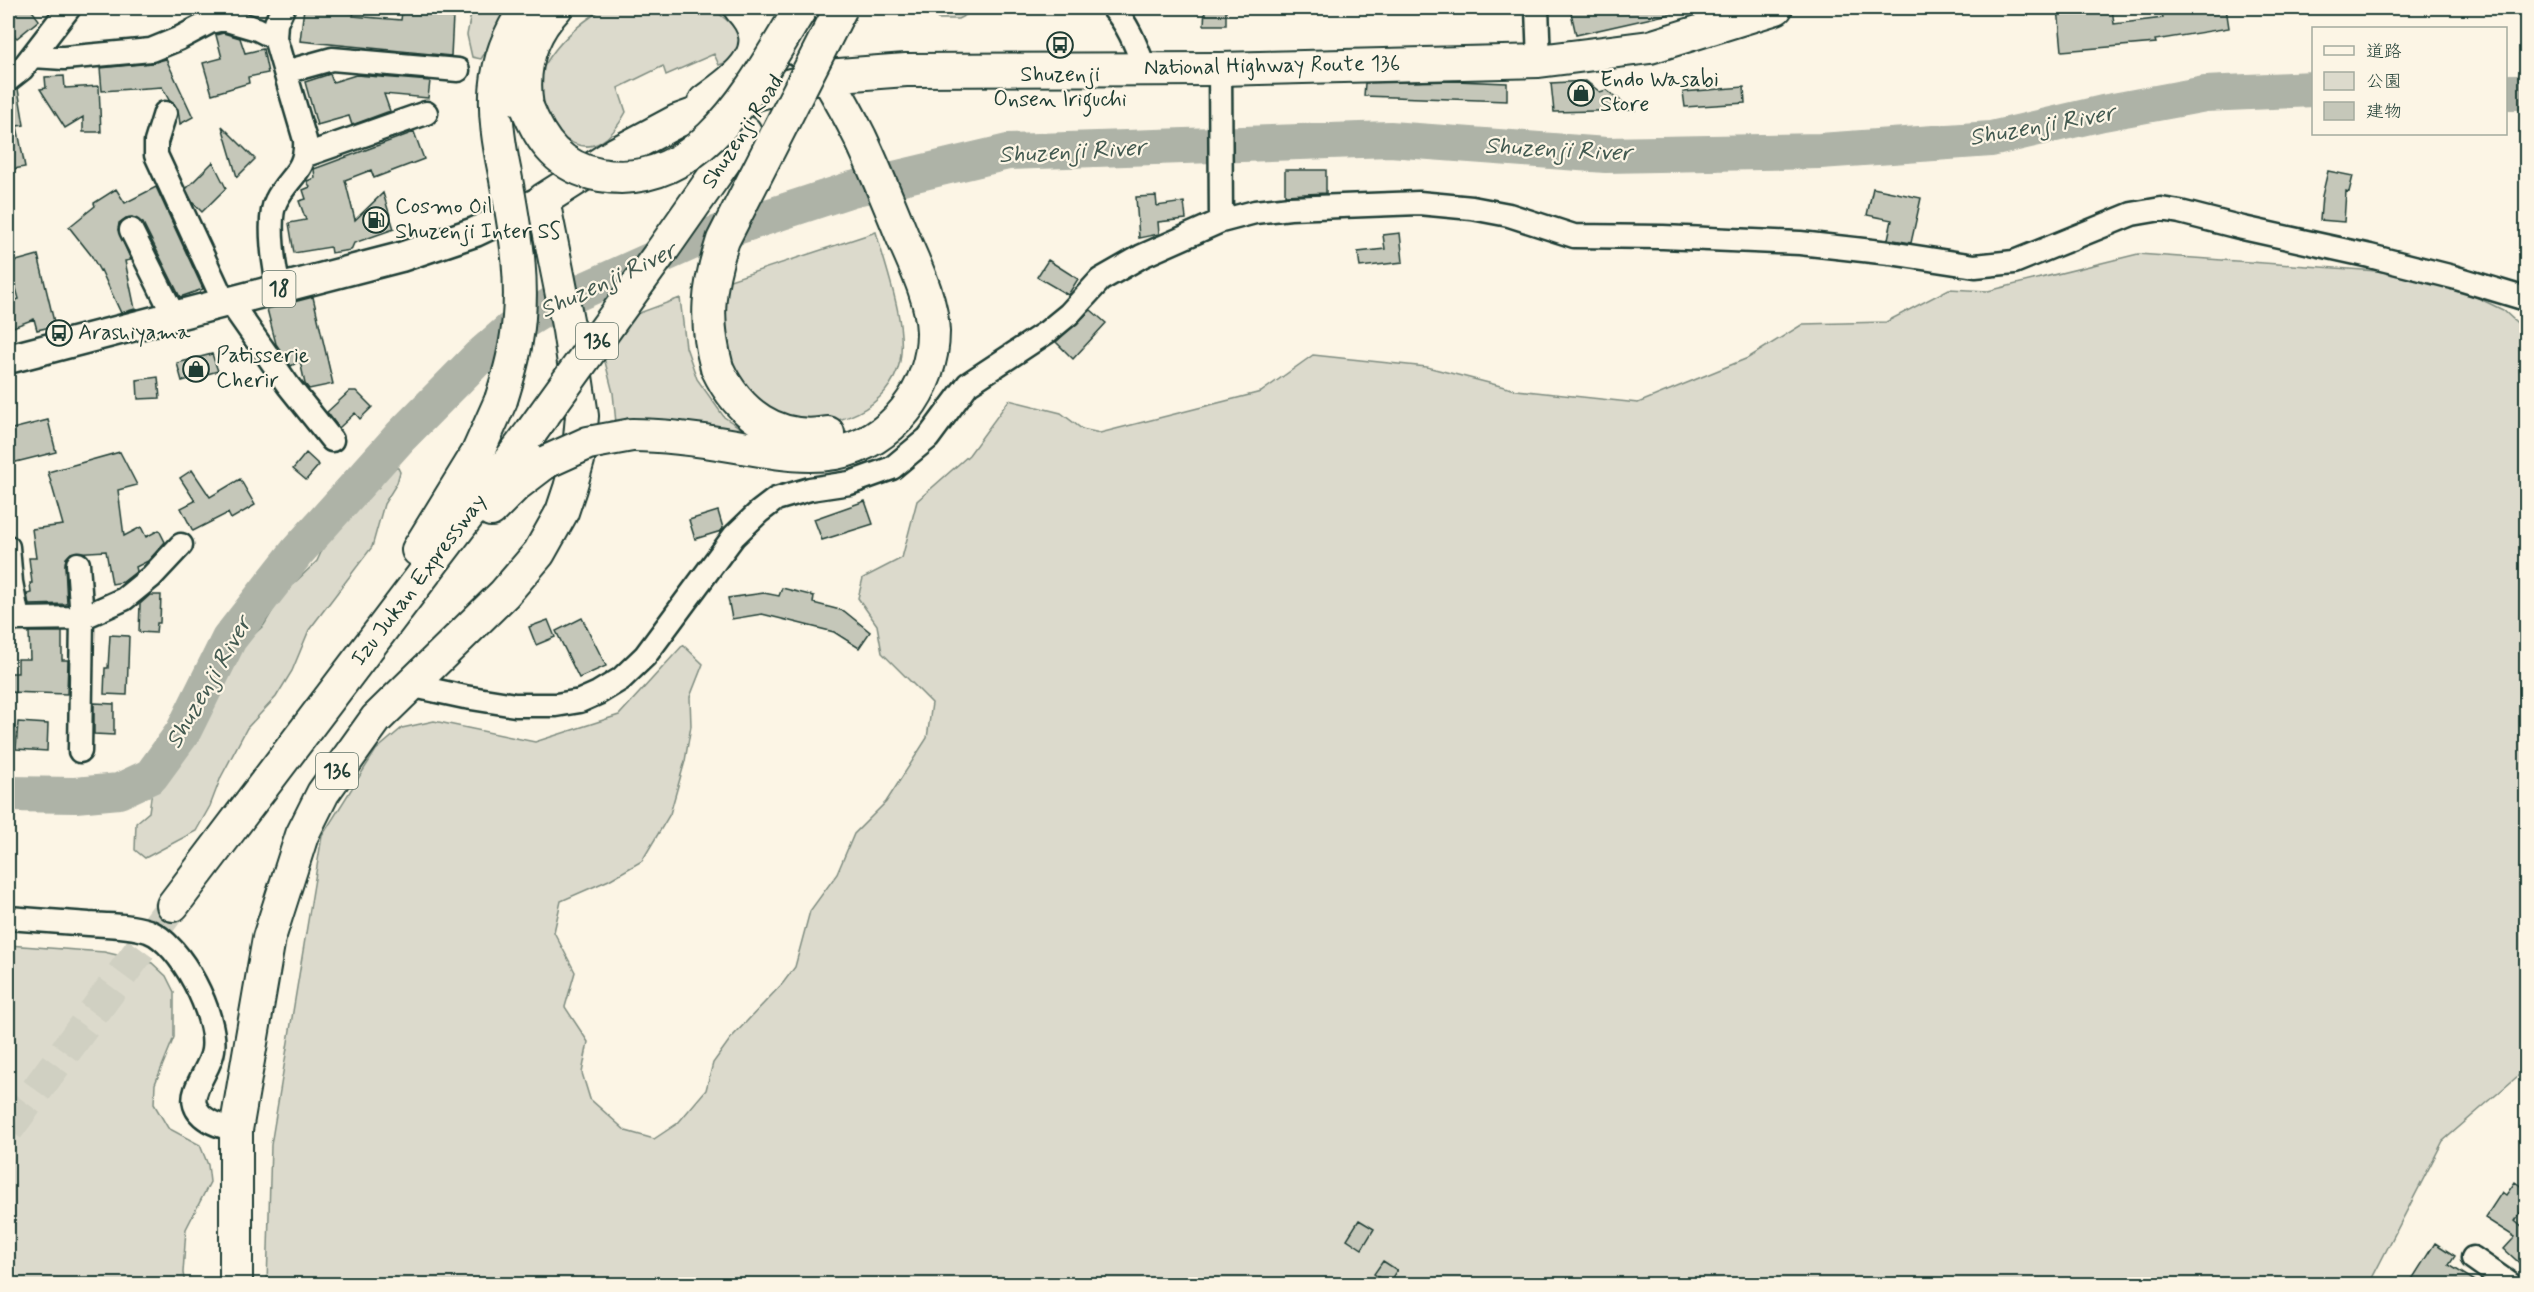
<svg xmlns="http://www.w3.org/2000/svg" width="2534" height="1292" viewBox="0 0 2534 1292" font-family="Mynerve,'Klee One',sans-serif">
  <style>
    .green { fill: #dcdacc; stroke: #7e8c80; stroke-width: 1.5 }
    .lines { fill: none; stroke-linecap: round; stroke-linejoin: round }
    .river { stroke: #aeb3a7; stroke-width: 36 }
    .building { fill: #c5c7b9; stroke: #1f3d34; stroke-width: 1.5 }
    .highway-tunnel { stroke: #d0d0c2; stroke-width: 32; stroke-dasharray: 32 16; stroke-linecap: butt }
    .minor-casing { stroke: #1f3d34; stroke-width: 27 }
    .major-casing { stroke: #1f3d34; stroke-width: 33 }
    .highway-casing { stroke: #1f3d34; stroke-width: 36 }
    .minor { stroke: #fcf5e5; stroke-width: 22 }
    .major { stroke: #fcf5e5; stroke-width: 28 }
    .highway { stroke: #fcf5e5; stroke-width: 32 }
    .highway-bridge-casing { stroke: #1f3d34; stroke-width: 36; stroke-linecap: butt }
    .highway-bridge { stroke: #fcf5e5; stroke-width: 32 }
    .labels { text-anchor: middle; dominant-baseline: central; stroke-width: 4.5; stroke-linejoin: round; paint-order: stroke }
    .shield { fill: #fcf5e5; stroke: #617469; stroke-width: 1.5 }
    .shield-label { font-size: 21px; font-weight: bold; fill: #1f3d34 }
    .street-label { font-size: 22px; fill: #1f3d34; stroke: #fcf5e5 }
    .poi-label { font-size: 22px; fill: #1f3d34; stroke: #fcf5e5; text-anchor: start }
    .water-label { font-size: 24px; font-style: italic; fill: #435a51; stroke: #fcf5e5 }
  </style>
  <rect width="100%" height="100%" fill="#fcf5e5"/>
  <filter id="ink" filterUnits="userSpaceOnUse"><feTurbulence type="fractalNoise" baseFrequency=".0167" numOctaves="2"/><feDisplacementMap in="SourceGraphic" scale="12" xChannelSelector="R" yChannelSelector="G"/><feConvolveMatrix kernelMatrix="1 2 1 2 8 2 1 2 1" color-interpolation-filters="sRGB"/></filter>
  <g filter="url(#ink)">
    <path class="green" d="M472 8H514L481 59 472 57 467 35Z
      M604 8H712L729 22 739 33 740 45 733 60 719 65 714 54 666 75 663 66 618 88 626 112C612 138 593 158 564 138 547 125 546 121 542 100 541 94 537 84 538 77 539 74 543 68 545 65 559 40 580 23 604 8Z
      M927 8H974V11L958 19H938Z
      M876 232C886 269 907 323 900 361 890 408 834 432 791 420 763 412 736 381 725 354 720 342 724 297 724 282Z
      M2138 254 2377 271 2449 284 2503 310 2526 331V1069L2443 1141 2369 1284H267L271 1145 322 836 376 750 402 728 434 721 535 742 619 715 683 645 703 664 690 697 691 726 685 761 670 814 642 861 609 880 561 901 554 932 575 972 565 1007 588 1042 582 1073 590 1099 626 1131 654 1139 678 1123 706 1090 713 1063 731 1038 783 983 795 967 810 911 837 874 854 834 886 802 927 738 932 703 882 653 877 625 858 598 863 578 902 558 917 501 969 455 1009 400 1061 413 1082 429 1100 433 1261 392 1313 355 1427 367 1516 390 1638 403 1748 358 1803 324 1886 322 1949 289 1988 291Z
      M680 298 686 347 697 379 724 417 748 433 690 428 651 420 616 423 613 393 604 358 631 316Z
      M389 468H398L400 472 397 483 384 504 372 547 309 630 292 671 276 697 247 728 221 777 210 806 196 831 145 858 135 850 136 823 149 812 152 790 164 778 200 722 229 658 264 625 282 595 317 561 328 537 343 514 379 487Z
      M8 945 104 952 152 963 166 976 174 992V1037L155 1084 154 1104 168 1128 200 1145 208 1165 210 1182 186 1229 183 1273 185 1284H8Z"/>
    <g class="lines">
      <path class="river" d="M2506 92H2526
        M8 794 75 795 119 791 151 776 183 732 229 639 297 552 401 436 480 356 510 330 551 305 694 241 852 189 1008 152 1390 139 1606 155 1820 151 1991 139 2103 113 2205 94 2314 89"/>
    </g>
    <path class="building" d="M8 8H30L39 20 17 38 8 30Z
      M304 8H321V10L354 13 353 16 401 20 402 12 453 16 451 56 300 41Z
      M1205 8H1226V25H1204Z
      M1570 8H1673L1674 13 1576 35Z
      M2058 8H2112L2114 24 2163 18 2161 8H2226L2229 28 2155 40 2156 43 2062 51Z
      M223 33 240 38 245 53 263 49 268 73 248 77 249 83 212 94 203 63 222 58 216 35Z
      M166 59 193 117 180 124 178 109 169 100 162 87 102 91 100 68 152 63Z
      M330 74 333 82 356 75 430 81 428 98 384 94 390 111 352 125 349 116 317 125 305 82Z
      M64 76 65 88 99 86 101 132H83V117L65 128 40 89 46 88 45 77Z
      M1456 81 1507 83V101L1364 96 1365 83Z
      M1586 81 1600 92 1606 90 1634 110 1554 112 1551 83Z
      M1744 87 1745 103 1685 107 1683 92Z
      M18 89 24 125 17 126 25 167 8 170V93Z
      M222 126 255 159 237 177Z
      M414 132 424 159 374 178 371 170 345 180 355 220 383 193 394 229 354 243 351 250 331 253 330 247 294 253 289 223 306 220 299 201 306 199 303 190 310 187 307 181 315 178 314 169Z
      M213 162 226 188 202 212 193 203 186 189Z
      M1285 170H1326V193L1285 195Z
      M2328 171 2353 176 2349 192 2346 191 2344 222 2320 220 2322 196Z
      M156 187 203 289 180 297 143 223 132 217 126 218 119 223 118 230 131 260 125 261 135 309 121 313 101 270 100 271 91 255 69 227 95 206 94 203 116 189 125 203Z
      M1873 188 1921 198 1911 243 1888 239 1892 220 1867 215Z
      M1156 196 1157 206 1184 202 1186 219 1158 222 1159 234 1139 238 1136 197Z
      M1400 233 1403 262 1360 267 1358 252 1385 249 1383 235Z
      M38 255 55 326 37 330 34 319 8 329V303L19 299 9 263Z
      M1048 260 1078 279 1068 295 1037 277Z
      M313 297 333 384 309 389 305 384 300 361 291 366 276 344 267 309Z
      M1091 310 1106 323 1073 359 1056 342Z
      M212 354 218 371 182 381 177 363Z
      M158 377 160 398 138 399 137 380Z
      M350 391H356L372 407 360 419 355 413 339 428 327 412Z
      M48 420 56 452 8 464V430Z
      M120 452 137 485 118 490 124 536 141 527 146 537 159 530 165 542 148 561 136 567 137 571 123 582 112 584 106 551 71 553 66 558 65 565 67 604 29 605 27 594 31 593 30 583H32L29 558H36L32 529 63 525 48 472Z
      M306 453 319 465 306 480 293 469Z
      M192 470 210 497 240 479 255 505 231 519 228 513 193 531 181 508 195 501 180 478Z
      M865 501 873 524 822 540 814 519Z
      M718 511 723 528 721 531 695 539 689 520Z
      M782 588 814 596 813 603 844 611 870 632 859 648 834 632 762 614 732 619 728 598 764 593 779 596Z
      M150 595H161L160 623H157L156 633 139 632 140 604Z
      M582 618 606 666 579 678 556 631Z
      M548 620 555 637 536 645 529 627Z
      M29 632H62V660H68L67 694 8 692V673H18V659H30Z
      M110 635 129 636 127 695 104 694 105 668H108Z
      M94 703 114 704V735L94 734Z
      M18 722 48 724 47 751 16 749Z
      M2515 1182 2526 1190V1204L2515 1221 2523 1228 2526 1224V1269L2504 1249 2515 1237 2485 1218 2502 1192 2506 1195Z
      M1359 1220 1374 1229 1362 1249 1347 1239Z
      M2435 1243 2455 1256 2449 1265 2480 1284H2409Z
      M1383 1261 1397 1270 1388 1284 1374 1274Z"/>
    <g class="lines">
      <path class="highway-tunnel" d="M8 1129 173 905"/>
      <g class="minor-casing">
        <path id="minor" d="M1113 8C1129 26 1136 46 1145 69
          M1537 8 1539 61
          M33 56 64 58 151 50 178 39 210 22 223 19 257 29 275 38
          M1220 69 1221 221
          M285 72 332 59 458 70
          M8 80 22 69 69 8
          M165 113 156 142V155L225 304
          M306 155 426 113
          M131 230 174 316
          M280 289C274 271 267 218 276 201 288 176 307 172 305 140L275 38 276 23 283 8
          M230 302 288 385 332 440
          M8 547 11 582 18 619 82 618 80 751
          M78 564 82 618 124 599 151 577 181 545
          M409 685 465 697 515 705H556L580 701 598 693 621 679 645 656 734 536 759 512 776 499 810 489 850 483 892 468 928 438 968 384 1047 332 1069 314 1100 280 1142 256 1221 221 1255 212 1290 208 1419 203 1472 208 1509 215 1574 236 1663 237 1800 243 1890 253 1975 266 2014 262 2132 214 2161 209 2180 212 2243 228 2370 256 2453 277 2526 299
          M8 918C35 920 62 922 89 924 109 925 130 925 148 931 181 943 218 1017 213 1050 211 1068 190 1089 195 1105 200 1121 222 1127 236 1130
          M2473 1258 2510 1284"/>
      </g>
      <g class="major-casing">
        <path id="major" d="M8 359 401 257 475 232 543 200"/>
      </g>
      <g class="highway-casing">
        <path id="highway" d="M752 8 798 50
          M705 101C738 77 778 49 740 8
          M527 107C521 70 530 35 556 8
          M505 174C492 110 488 64 526 8
          M661 252 745 132
          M717 368C738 413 776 442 828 433
          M632 435C667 435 701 440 736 446 768 451 803 459 835 453 892 443 933 389 933 332 932 298 914 264 901 233 888 201 875 169 860 137 838 93 811 49 784 8
          M491 510 516 485 546 462
          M418 550 477 454 501 400
          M173 905 532 431
          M236 1284V1130L269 938 302 835 323 793 376 719 504 594 539 553 562 512 570 488 578 460 582 416 569 330 543 200 617 153 677 121 744 97 826 76 906 70 1220 69 1539 61 1650 47 1776 8"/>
      </g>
      <use href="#minor" class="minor"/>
      <use href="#major" class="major"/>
      <use href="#highway" class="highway"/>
      <g class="highway-bridge-casing">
        <path id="highway-bridge" d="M527 107C541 142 560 168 600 175 702 193 756 80 801 8
          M717 368C704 320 708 286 723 240L841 8
          M501 400C507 381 513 361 516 341 526 285 515 229 505 174
          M532 431 661 252
          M546 462 588 443 632 435"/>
      </g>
      <use href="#highway-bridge" class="highway-bridge"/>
    </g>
  </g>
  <defs>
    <g id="bus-ring" transform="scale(1.35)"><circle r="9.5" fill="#fcf5e5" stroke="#1f3d34" stroke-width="1.5"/><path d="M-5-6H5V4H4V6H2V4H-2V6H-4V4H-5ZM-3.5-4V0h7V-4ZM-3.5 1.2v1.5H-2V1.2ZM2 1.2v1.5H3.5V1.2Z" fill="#1f3d34"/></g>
    <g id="shop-ring" transform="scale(1.35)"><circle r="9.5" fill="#fcf5e5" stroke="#1f3d34" stroke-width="1.5"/><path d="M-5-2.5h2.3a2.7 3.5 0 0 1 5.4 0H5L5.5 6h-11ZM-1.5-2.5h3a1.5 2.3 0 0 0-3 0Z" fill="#1f3d34"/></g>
    <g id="fuel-ring" transform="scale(1.35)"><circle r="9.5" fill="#fcf5e5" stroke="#1f3d34" stroke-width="1.5"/><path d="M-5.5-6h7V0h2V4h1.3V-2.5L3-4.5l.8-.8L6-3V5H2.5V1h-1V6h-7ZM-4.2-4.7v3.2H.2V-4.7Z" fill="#1f3d34"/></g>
  </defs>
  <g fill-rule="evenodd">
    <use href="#bus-ring" x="1060" y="45"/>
    <use href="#shop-ring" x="1581" y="93"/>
    <use href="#fuel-ring" x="376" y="220"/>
    <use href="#bus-ring" x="59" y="333"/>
    <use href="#shop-ring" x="196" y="369"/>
  </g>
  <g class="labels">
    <g class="shield">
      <rect x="262.5" y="271" width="33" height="36" rx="4.5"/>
      <rect x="576" y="323" width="42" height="36" rx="4.5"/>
      <rect x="316" y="753" width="42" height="36" rx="4.5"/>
    </g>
    <g class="shield-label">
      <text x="279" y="289">18</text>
      <text x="597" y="341">136</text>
      <text x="337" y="771">136</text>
    </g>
    <g class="street-label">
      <text transform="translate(1272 66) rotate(-1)">National Highway Route 136</text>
      <text transform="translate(743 132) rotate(-57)">Shuzenji Road</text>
      <text transform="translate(419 580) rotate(-53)">Izu Jukan Expressway</text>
    </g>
    <g class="poi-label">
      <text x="1060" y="75" text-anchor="middle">Shuzenji<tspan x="1060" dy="25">Onsen Iriguchi</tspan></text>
      <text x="1600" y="80">Endo Wasabi<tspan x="1600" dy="25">Store</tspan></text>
      <text x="395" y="207">Cosmo Oil<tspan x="395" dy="25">Shuzenji Inter SS</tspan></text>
      <text x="78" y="333">Arashiyama</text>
      <text x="216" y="356">Patisserie<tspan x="216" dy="25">Cherir</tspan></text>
    </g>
    <g class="water-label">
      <text transform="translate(2042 126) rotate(-10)">Shuzenji River</text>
      <text transform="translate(1558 150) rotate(3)">Shuzenji River</text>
      <text transform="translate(1072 152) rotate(-3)">Shuzenji River</text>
      <text transform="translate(608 281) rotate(-25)">Shuzenji River</text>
      <text transform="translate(209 683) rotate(-60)">Shuzenji River</text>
    </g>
  </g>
  <rect width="2534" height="1292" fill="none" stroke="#fcf5e5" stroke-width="30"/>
  <rect x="15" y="15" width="2504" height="1262" fill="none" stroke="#1f3d34" stroke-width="2" filter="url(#ink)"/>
  <rect x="2312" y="27" width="195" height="108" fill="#fcf5e5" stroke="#a4ab9e" stroke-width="1.5"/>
  <rect x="2324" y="46" width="30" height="9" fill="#fcf5e5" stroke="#a4ab9e" stroke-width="1.5"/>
  <text x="2366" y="57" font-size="18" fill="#1f3d34">道路</text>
  <rect x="2324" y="72" width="30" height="18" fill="#dcdacc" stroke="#a4ab9e" stroke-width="1.5"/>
  <text x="2366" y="87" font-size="18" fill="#1f3d34">公園</text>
  <rect x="2324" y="102" width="30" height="18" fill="#c5c7b9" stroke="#a4ab9e" stroke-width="1.5"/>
  <text x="2366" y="117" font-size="18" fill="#1f3d34">建物</text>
</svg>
